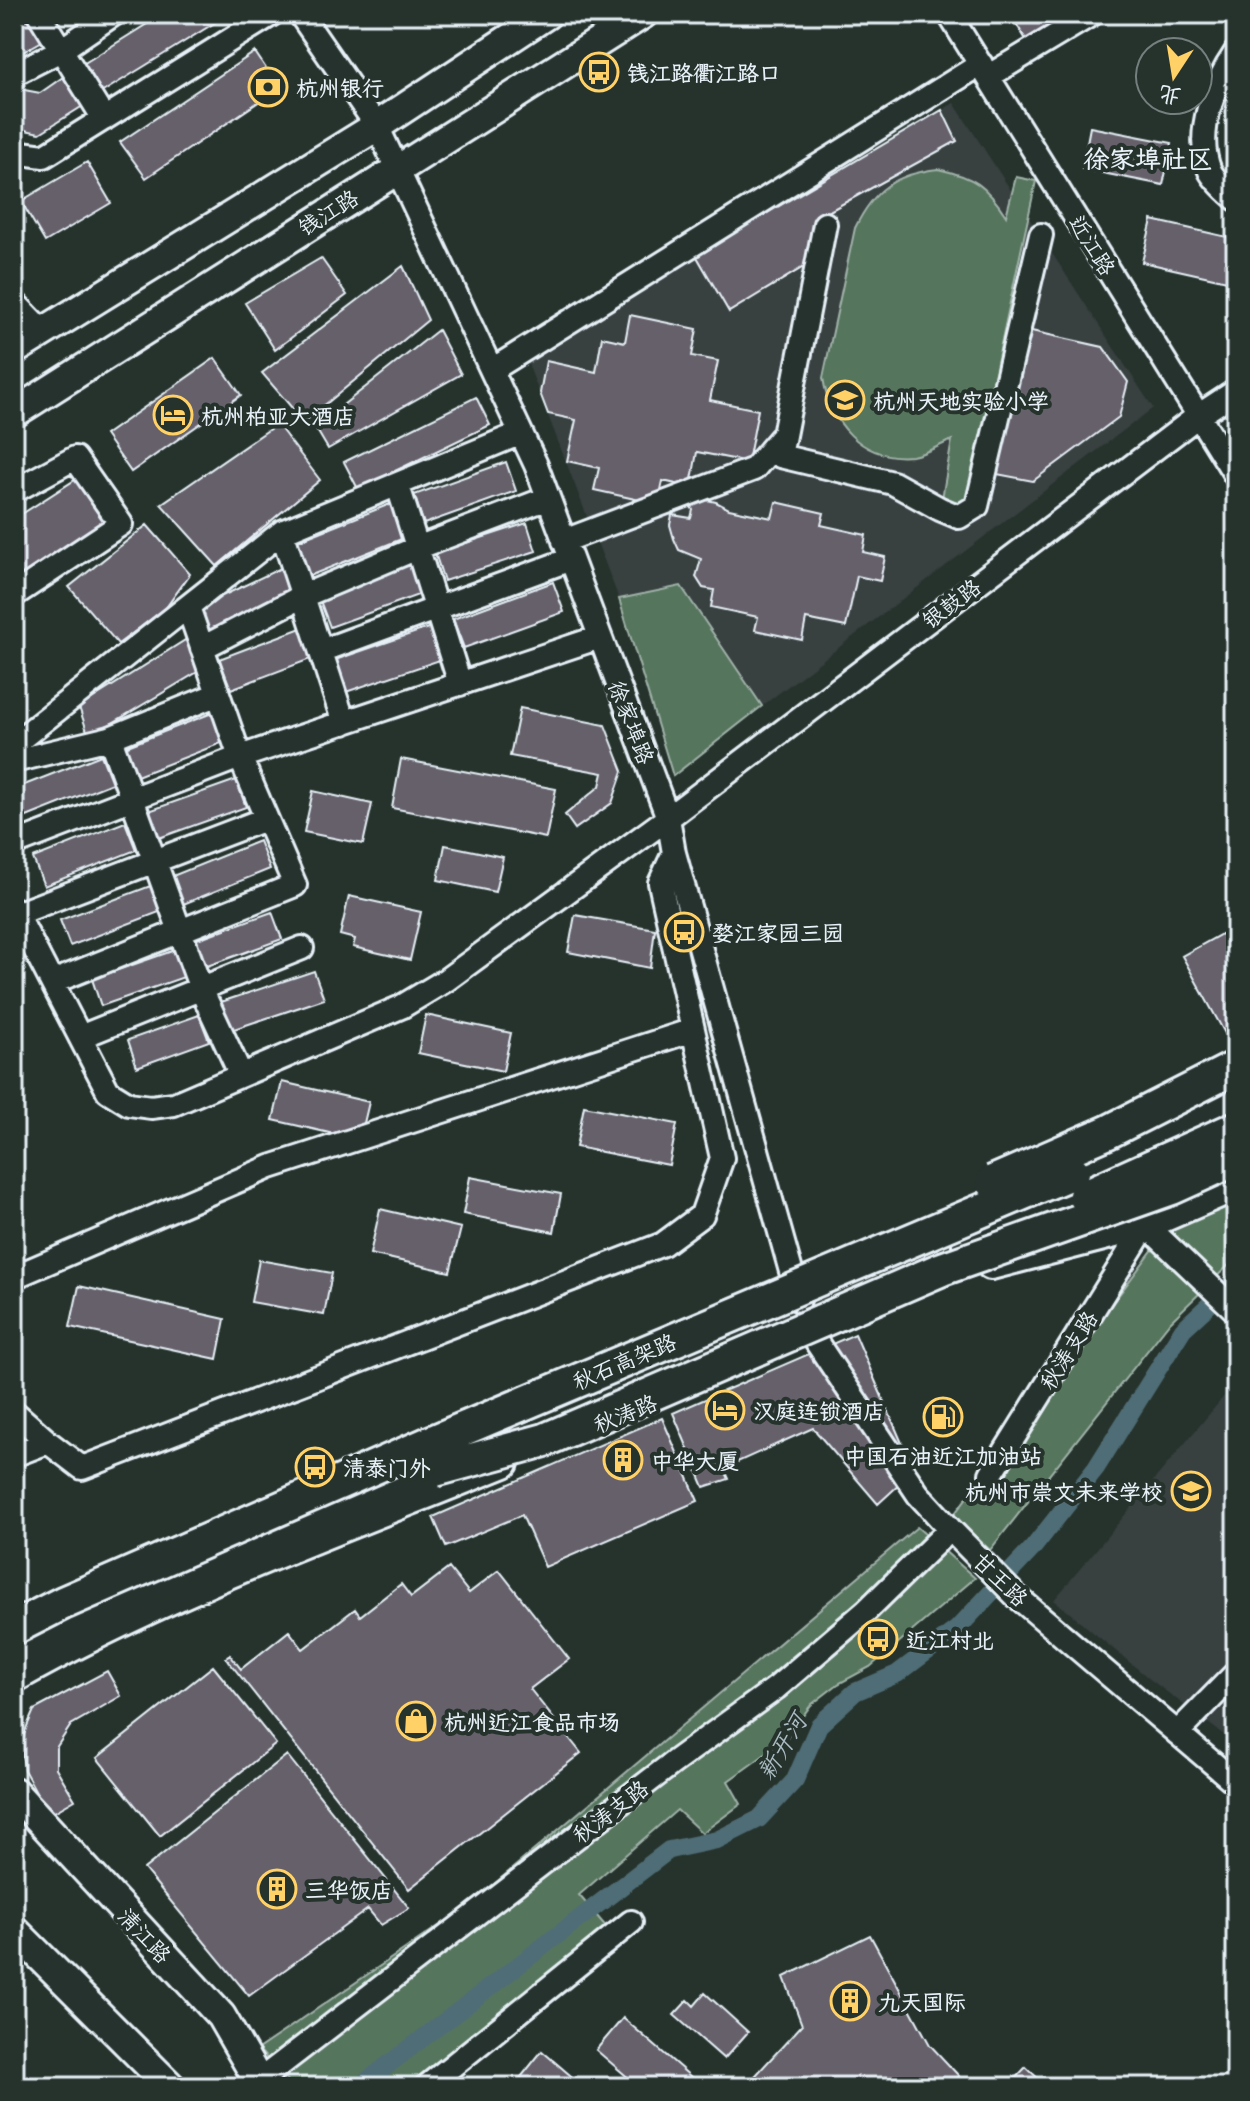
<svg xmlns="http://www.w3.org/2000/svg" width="1250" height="2101" viewBox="0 0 1250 2101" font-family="Mali,'LXGW WenKai TC',sans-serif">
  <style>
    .built { fill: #394040 }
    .green { fill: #57755d; stroke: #a0b3aa; stroke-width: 2 }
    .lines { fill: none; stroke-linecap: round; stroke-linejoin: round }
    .canal { stroke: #506d76; stroke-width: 18 }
    .building { fill: #65606b; stroke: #e8f1f8; stroke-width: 2 }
    .minor-casing { stroke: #e8f1f8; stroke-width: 28 }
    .major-casing { stroke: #e8f1f8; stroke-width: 34 }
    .highway-casing { stroke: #e8f1f8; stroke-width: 38 }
    .minor { stroke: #26332d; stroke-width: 22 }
    .major { stroke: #26332d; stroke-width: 28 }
    .highway { stroke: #26332d; stroke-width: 32 }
    .highway-bridge-casing { stroke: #e8f1f8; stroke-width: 38; stroke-linecap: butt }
    .highway-bridge { stroke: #26332d; stroke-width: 32 }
    .labels { text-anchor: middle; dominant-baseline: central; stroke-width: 8; stroke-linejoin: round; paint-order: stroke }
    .poi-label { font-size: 22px; font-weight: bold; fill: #e8f1f8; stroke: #26332d; text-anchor: start }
    .street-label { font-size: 22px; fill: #e8f1f8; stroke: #26332d }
    .water-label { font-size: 24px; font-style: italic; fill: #abbcc4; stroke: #26332d }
    .quarter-label { font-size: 26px; font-weight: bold; fill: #e8f1f8; stroke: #26332d }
  </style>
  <rect width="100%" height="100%" fill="#26332d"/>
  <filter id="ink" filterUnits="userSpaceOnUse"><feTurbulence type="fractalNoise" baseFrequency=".0125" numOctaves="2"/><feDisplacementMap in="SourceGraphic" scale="16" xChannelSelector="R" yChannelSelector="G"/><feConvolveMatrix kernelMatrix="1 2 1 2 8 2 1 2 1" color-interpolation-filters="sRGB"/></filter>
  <g filter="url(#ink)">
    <path class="built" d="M954 103 1153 408 762 706 681 587 619 599 525 356Z
      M1236 1382V1744L1151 1680 1054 1600Z"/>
    <path class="green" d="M938 169C974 177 986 185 1006 216L1016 177 1036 181 967 503 942 499 952 440C940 445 925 454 912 456 861 461 830 422 823 378L855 228C874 189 895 174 938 169Z
      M681 586 762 706 673 776 619 599Z
      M1236 1154V1258L1170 1322 990 1550 953 1516 1154 1248Z
      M917 1527 975 1578 870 1667 838 1684 811 1705 785 1740 728 1781 741 1804 702 1833 677 1810 579 1895 614 1936 443 2087H294L258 2049 468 1906Z"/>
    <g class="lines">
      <path class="canal" d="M359 2087 669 1850 717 1840 759 1819 795 1780 819 1725 855 1692 897 1674 957 1629 1032 1549 1096 1468 1183 1329 1236 1280"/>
    </g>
    <path class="building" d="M14 14H29L44 40 14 57Z
      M163 14H229L101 93 83 64Z
      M1010 14H1070L1027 41Z
      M255 52 279 88 146 178 120 142Z
      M66 75 86 104 40 133 14 128V88L40 93Z
      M942 110 957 141 815 219 805 266 729 312 696 255Z
      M1090 127 1172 143 1163 185 1082 169Z
      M87 162 111 203 45 242 21 201Z
      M1152 220 1236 239V283L1142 262Z
      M321 258 347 295 275 350 245 303Z
      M403 266 428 320 304 422 262 373Z
      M630 315 697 329 692 356 718 361 710 400 758 410 748 462 697 452 691 485 699 498 716 502 729 509 772 518 776 502 824 513 821 525 866 535 863 552 885 557 880 581 857 576 846 627 806 619 802 640 755 630 758 617 711 607 714 590 703 588 696 577 701 559 679 550 674 539 670 525 672 515 691 518 693 510 676 484 663 481 658 504 594 490 599 468 567 461 576 420 548 414 540 393 546 361 596 372 602 337 625 342Z
      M438 330 461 374 328 449 315 427Z
      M1027 330 1103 347 1128 382 1119 417 1033 481 997 474Z
      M215 358 241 395 131 472 105 435Z
      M476 397 490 425 358 489 344 462Z
      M277 424 320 480 217 566 161 504Z
      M506 462 516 491 424 524 414 495Z
      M78 478 108 525 14 585V519Z
      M390 504 404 538 309 576 295 542Z
      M527 523 536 551 444 581 435 553Z
      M147 525 190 574 165 609 118 644 69 587Z
      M410 564 421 594 330 627 319 598Z
      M285 566 297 590 208 632 197 608Z
      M553 582 564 612 464 648 453 619Z
      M309 625 321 655 231 689 219 659Z
      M431 627 443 659 343 693 332 661Z
      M190 637 204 668 89 737 79 707Z
      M520 708 605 725 623 771 612 803 575 829 565 815 600 786 603 773 510 756Z
      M212 713 224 742 137 776 125 747Z
      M101 755 112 783 14 822V789Z
      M401 759 556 789 546 838 392 808Z
      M236 780 246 807 156 839 146 812Z
      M313 791 372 804 363 844 304 832Z
      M125 822 136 850 44 886 33 858Z
      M259 841 270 869 181 905 170 877Z
      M445 845 503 857 495 892 438 880Z
      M153 885 162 911 70 946 60 920Z
      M349 896 421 912 410 960 353 947 355 939 340 935Z
      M272 912 282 939 199 969 189 942Z
      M575 915 655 929 650 968 568 952Z
      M1236 926V1032L1227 1037 1182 956Z
      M175 950 184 977 101 1006 92 979Z
      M314 971 324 999 231 1030 221 1002Z
      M199 1015 209 1041 137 1067 128 1040Z
      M426 1015 511 1033 503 1071 418 1053Z
      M282 1082 369 1102 360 1140 273 1120Z
      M584 1106 677 1124 669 1165 576 1147Z
      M470 1177 561 1194 554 1232 463 1214Z
      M380 1209 461 1228 450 1272 370 1254Z
      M259 1260 332 1273 324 1315 251 1302Z
      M79 1286 225 1319 217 1359 70 1327Z
      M855 1334 914 1471 878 1504 813 1428 724 1468 729 1479 704 1487 673 1413Z
      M662 1418 698 1501 545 1567 522 1515 446 1547 433 1517Z
      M449 1568 469 1593 499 1570 569 1659 530 1689 581 1753 409 1889 226 1658 230 1655 241 1669 289 1631 303 1649 355 1609 360 1616 401 1584 411 1597Z
      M213 1666 276 1744 160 1836 97 1758Z
      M107 1671 121 1696 71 1725 56 1748V1768L75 1800 49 1815 24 1770 21 1743 27 1726 34 1710Z
      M287 1755 409 1908 381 1925 368 1909 249 1996 144 1869Z
      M870 1935 930 2045 959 2076 949 2087H745L802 2025 784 1977Z
      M705 1993 748 2032 724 2059 674 2015 688 2000 694 2006Z
      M623 2018 698 2083 694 2087H639L596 2050Z
      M542 2051 584 2087H524L517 2082Z
      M1026 2067 1047 2087H1007Z"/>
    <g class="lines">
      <g class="minor-casing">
        <path id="minor" d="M39 14 104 119
          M300 14 377 126 536 465 668 818 674 853 799 1300
          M949 14 1236 476
          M1236 52C1214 84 1194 133 1210 171 1215 181 1228 192 1236 199
          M14 74 61 50 114 14
          M989 76 1092 14
          M14 152 44 156 272 14
          M825 224 780 456 893 483 940 509 959 517 977 506 1041 235
          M14 302 42 331
          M492 370 981 64
          M398 486 460 684
          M14 491 75 458 121 524 14 595
          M282 532 344 723
          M564 541 754 469 783 435
          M202 648 303 596 417 548 548 498
          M321 651 571 559
          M110 738 201 989 240 1073
          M14 744 282 532 521 433
          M14 761 110 738 218 694
          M14 844 240 757 188 607
          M14 909 108 1091 129 1104 151 1107 174 1104 401 1007 446 980 668 818 1198 416 1236 391
          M16 914 265 819
          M53 982 295 885 240 757 600 637
          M80 1037 302 948
          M1140 1212 1146 1225 1236 1311
          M14 1277 270 1167 693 1030
          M811 1334 918 1494 950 1529 1015 1595 1236 1783
          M14 1412 48 1442
          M14 1455 48 1442 82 1468 663 1244 702 1215 722 1158 660 883 674 853
          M991 1474 1146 1225
          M1177 1733 1236 1673
          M259 2081 674 1762 776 1688 866 1611 950 1529
          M426 2087 631 1922"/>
      </g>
      <g class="major-casing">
        <path id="major" d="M14 350 377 126 547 14
          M14 413 643 14
          M991 1265 1146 1225 1236 1186
          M14 1678C169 1590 339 1530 504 1463
          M14 1792 221 2016 262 2087
          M14 1930 171 2087"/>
      </g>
      <g class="highway-casing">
        <path id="highway" d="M1073 1172 1236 1098
          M969 1245 1085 1196
          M14 1655 177 1576 461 1459"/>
      </g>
      <use href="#minor" class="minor"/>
      <use href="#major" class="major"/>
      <use href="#highway" class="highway"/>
      <g class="highway-bridge-casing">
        <path id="highway-bridge" d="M993 1182 1108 1132 1236 1067
          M1085 1196 1236 1128
          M435 1470 545 1440 942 1269 1172 1188 1236 1159
          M14 1628 63 1603 430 1443 1073 1172"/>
      </g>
      <use href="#highway-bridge" class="highway-bridge"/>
    </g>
  </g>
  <defs>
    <g id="bus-ring" transform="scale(2)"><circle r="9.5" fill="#26332d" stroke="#ffd166" stroke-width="1.5"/><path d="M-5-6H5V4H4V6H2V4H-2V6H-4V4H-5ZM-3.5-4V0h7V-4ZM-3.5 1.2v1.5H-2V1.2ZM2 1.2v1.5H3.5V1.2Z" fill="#ffd166"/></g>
    <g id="bank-ring" transform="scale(2)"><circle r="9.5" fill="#26332d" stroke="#ffd166" stroke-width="1.5"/><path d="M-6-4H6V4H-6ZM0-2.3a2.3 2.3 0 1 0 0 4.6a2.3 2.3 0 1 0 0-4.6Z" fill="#ffd166"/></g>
    <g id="school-ring" transform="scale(2)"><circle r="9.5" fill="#26332d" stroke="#ffd166" stroke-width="1.5"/><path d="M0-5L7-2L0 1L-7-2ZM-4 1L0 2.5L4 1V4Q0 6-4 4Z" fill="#ffd166"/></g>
    <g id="hotel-ring" transform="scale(2)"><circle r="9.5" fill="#26332d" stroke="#ffd166" stroke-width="1.5"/><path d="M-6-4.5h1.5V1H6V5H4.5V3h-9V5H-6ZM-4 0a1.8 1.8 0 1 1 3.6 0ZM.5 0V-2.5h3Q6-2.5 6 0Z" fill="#ffd166"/></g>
    <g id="fuel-ring" transform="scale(2)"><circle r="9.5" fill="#26332d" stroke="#ffd166" stroke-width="1.5"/><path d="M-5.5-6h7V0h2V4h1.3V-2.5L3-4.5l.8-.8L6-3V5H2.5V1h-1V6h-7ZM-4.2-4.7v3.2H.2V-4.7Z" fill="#ffd166"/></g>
    <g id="building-ring" transform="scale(2)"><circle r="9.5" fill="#26332d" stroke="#ffd166" stroke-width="1.5"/><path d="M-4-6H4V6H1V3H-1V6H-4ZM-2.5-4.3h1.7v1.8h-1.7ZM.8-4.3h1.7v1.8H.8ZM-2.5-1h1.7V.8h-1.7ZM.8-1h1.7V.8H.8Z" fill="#ffd166"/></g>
    <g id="shop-ring" transform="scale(2)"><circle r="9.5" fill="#26332d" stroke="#ffd166" stroke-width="1.5"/><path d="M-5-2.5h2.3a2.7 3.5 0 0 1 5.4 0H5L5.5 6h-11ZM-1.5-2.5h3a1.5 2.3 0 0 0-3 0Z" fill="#ffd166"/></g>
  </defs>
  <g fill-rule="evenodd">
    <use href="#bus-ring" x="599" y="72"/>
    <use href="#bank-ring" x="268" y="87"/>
    <use href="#school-ring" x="845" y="400"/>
    <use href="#hotel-ring" x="173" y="415"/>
    <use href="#bus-ring" x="684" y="932"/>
    <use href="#hotel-ring" x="725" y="1410"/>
    <use href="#fuel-ring" x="943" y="1417"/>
    <use href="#building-ring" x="623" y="1460"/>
    <use href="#bus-ring" x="315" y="1467"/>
    <use href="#school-ring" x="1191" y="1491"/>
    <use href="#bus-ring" x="878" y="1639"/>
    <use href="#shop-ring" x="416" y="1721"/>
    <use href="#building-ring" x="277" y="1889"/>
    <use href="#building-ring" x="850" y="2001"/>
  </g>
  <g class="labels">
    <g class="poi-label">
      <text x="627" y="72">钱江路衢江路口</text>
      <text x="296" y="87">杭州银行</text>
      <text x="873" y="400">杭州天地实验小学</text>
      <text x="201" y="415">杭州柏亚大酒店</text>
      <text x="712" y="932">婺江家园三园</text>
      <text x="753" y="1410">汉庭连锁酒店</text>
      <text x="943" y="1455" text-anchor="middle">中国石油近江加油站</text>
      <text x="651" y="1460">中华大厦</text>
      <text x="343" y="1467">清泰门外</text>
      <text x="1163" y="1491" text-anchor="end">杭州市崇文未来学校</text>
      <text x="906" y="1639">近江村北</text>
      <text x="444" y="1721">杭州近江食品市场</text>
      <text x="305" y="1889">三华饭店</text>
      <text x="878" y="2001">九天国际</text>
    </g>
    <g class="street-label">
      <text transform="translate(328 212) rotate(-32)">钱江路</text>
      <text transform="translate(1093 245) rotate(58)">近江路</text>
      <text transform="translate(951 603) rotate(-37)">银鼓路</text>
      <text transform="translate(632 722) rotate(69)">徐家埠路</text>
      <text transform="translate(1068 1350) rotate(-58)">秋涛支路</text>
      <text transform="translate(624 1361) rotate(-23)">秋石高架路</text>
      <text transform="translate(625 1413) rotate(-22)">秋涛路</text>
      <text transform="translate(1001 1579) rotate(44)">甘王路</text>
      <text transform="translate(610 1811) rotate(-37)">秋涛支路</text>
      <text transform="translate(145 1935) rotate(47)">清江路</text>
    </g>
    <g class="water-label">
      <text transform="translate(781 1746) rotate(-59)">新开河</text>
    </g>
    <g class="quarter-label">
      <text x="1148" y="158">徐家埠社区</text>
    </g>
  </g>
  <rect width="1250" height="2101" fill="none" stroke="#26332d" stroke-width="48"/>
  <rect x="24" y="24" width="1202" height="2053" fill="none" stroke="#e8f1f8" stroke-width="3" filter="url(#ink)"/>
  <g transform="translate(1174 76) rotate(192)"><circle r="38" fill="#26332d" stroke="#747f7e" stroke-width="2"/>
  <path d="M0-6L14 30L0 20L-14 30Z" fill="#ffd166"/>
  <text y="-12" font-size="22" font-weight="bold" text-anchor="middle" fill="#e8f1f8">北</text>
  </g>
</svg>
